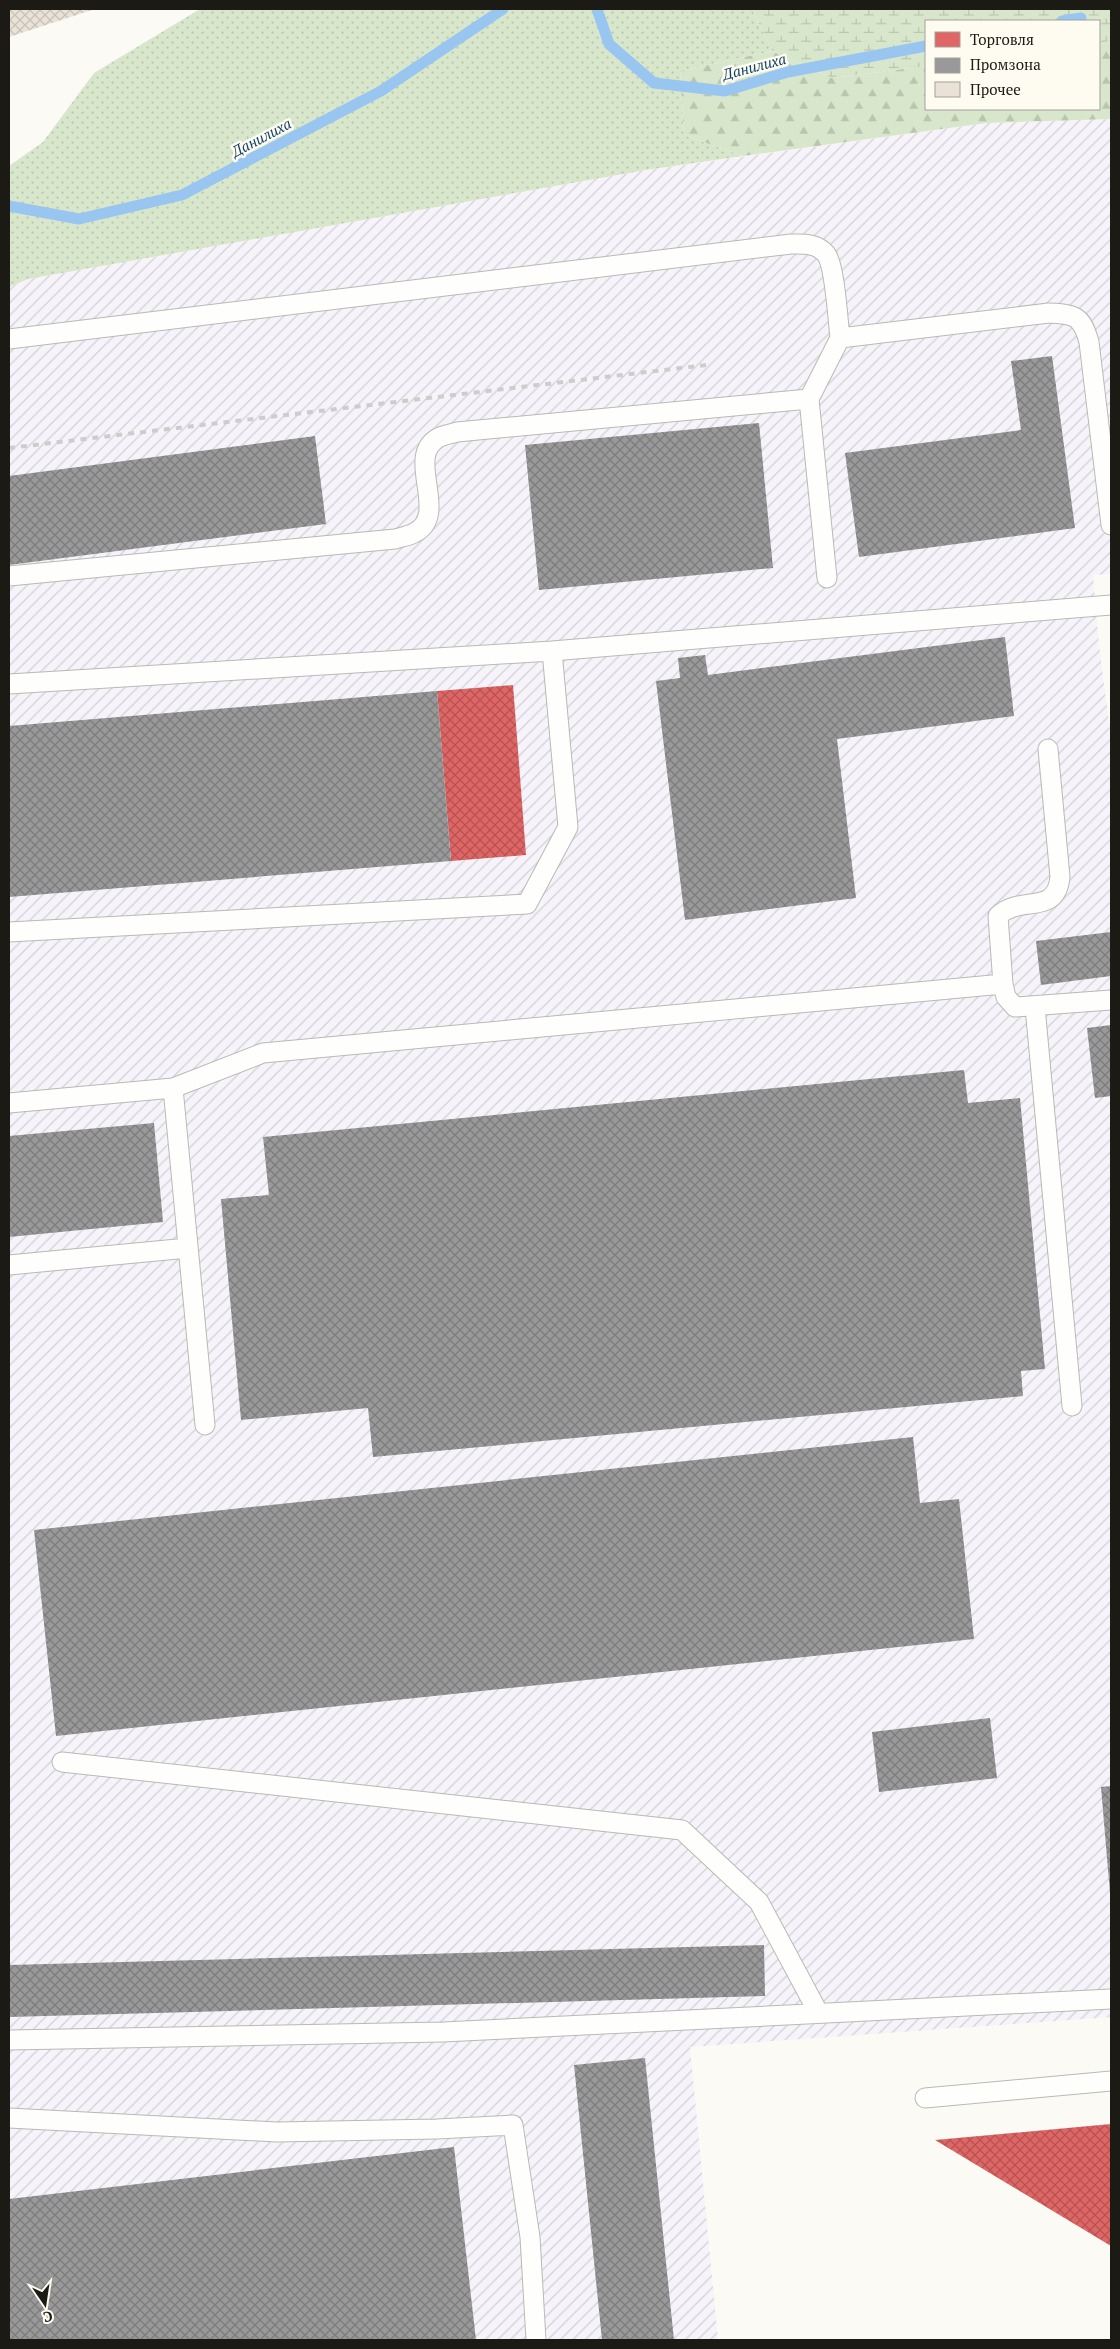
<svg xmlns="http://www.w3.org/2000/svg" width="1120" height="2349" viewBox="0 0 1120 2349" font-family="'PT Serif',serif">
  <style>
    .industrial { fill: url(#industrial-furrows) }
    .grass { fill: url(#grass-dots) }
    .forest { fill: url(#forest-firs) }
    .wetland { fill: url(#wetland-marsh) }
    .shops { fill: url(#shops-cross-hatch) }
    .industry { fill: url(#industry-cross-hatch) }
    .lines { fill: none; stroke-linecap: round; stroke-linejoin: round }
    .stream { stroke: #98c6f0; stroke-width: 11 }
    .building { fill: url(#building-cross-hatch) }
    .lane-casing { stroke: #bab9b3; stroke-width: 21 }
    .lane { stroke: #fefefd; stroke-width: 19 }
    .rail { stroke: #cecdcb; stroke-width: 4; stroke-dasharray: 6 6; stroke-linecap: butt }
    .labels { text-anchor: middle; dominant-baseline: central; stroke-width: 5; stroke-linejoin: round; paint-order: stroke }
    .water-label { font-size: 15px; font-style: italic; fill: #14446c; stroke: #fefbf1 }
  </style>
  <defs>
    <pattern id="industrial-furrows" width="10" height="10" patternUnits="userSpaceOnUse" patternTransform="scale(1.25)"><rect width="10" height="10" fill="#f7f3fa"/><path d="M-1 1l2-2M0 10L10 0M9 11l2-2" fill="none" stroke="#d3d0d5"/></pattern>
    <pattern id="grass-dots" width="8" height="8" patternUnits="userSpaceOnUse" patternTransform="scale(1.25)"><rect width="8" height="8" fill="#d8e7cc"/><path d="M2 2h.1M6 6h.1" fill="none" stroke="#b9c6ae" stroke-width="1.8" stroke-linecap="round"/></pattern>
    <pattern id="forest-firs" width="22" height="20" patternUnits="userSpaceOnUse" patternTransform="scale(1.25)"><rect width="22" height="20" fill="#d8e7cc"/><path d="M5 1l3.5 6h-7zM16 11l3.5 6h-7z" fill="#b9c6ae"/></pattern>
    <pattern id="wetland-marsh" width="20" height="14" patternUnits="userSpaceOnUse" patternTransform="scale(1.25)"><rect width="20" height="14" fill="#d8e7cc"/><path d="M1 5h8M5 5V1M11 12h8M15 12V8" fill="none" stroke="#b9c6ae"/></pattern>
    <pattern id="shops-cross-hatch" width="8" height="8" patternUnits="userSpaceOnUse" patternTransform="scale(1.25)"><rect width="8" height="8" fill="#e06666"/><path d="M0 0l8 8M0 8l8-8" fill="none" stroke="#b55353"/></pattern>
    <pattern id="industry-cross-hatch" width="8" height="8" patternUnits="userSpaceOnUse" patternTransform="scale(1.25)"><rect width="8" height="8" fill="#999"/><path d="M0 0l8 8M0 8l8-8" fill="none" stroke="#7c7c7c"/></pattern>
    <pattern id="building-cross-hatch" width="8" height="8" patternUnits="userSpaceOnUse" patternTransform="scale(1.25)"><rect width="8" height="8" fill="#eae2d7"/><path d="M0 0l8 8M0 8l8-8" fill="none" stroke="#c8c1b8"/></pattern>
  </defs>
  <rect width="100%" height="100%" fill="#fbfaf4"/>
  <path class="industrial" d="M1111 119V574L1093 575 1099 646 1111 738V2017L690 2047 718 2340H9V287L28 279 646 170 986 123Z"/>
  <path class="grass" d="M200 9H752L772 51 680 71 684 135 743 156 646 170 28 279 9 287V166L43 142 94 73Z"/>
  <path class="forest" d="M1111 39V119L986 123 743 156 684 135 680 71 772 51 832 78 926 66V109H1099V46Z"/>
  <path class="wetland" d="M752 9H1111V39L1099 46V21H926V66L832 78 772 51Z"/>
  <path class="shops" d="M513 685 526 855 451 861 437 691Z
    M1111 2124V2246L935 2140Z"/>
  <path class="industry" d="M1052 356 1075 528 859 557 845 453 1021 430 1011 361Z
    M759 423 773 568 539 590 525 445Z
    M315 436 326 524 9 565V476Z
    M1005 637 1014 716 837 739 856 898 685 920 656 681 680 678 678 658 705 655 708 675Z
    M437 691 451 861 9 897V726Z
    M1111 932V976L1041 985 1036 941Z
    M1111 1025V1096L1095 1098 1087 1028Z
    M964 1070 968 1103 1020 1098 1045 1369 1021 1371 1023 1396 373 1457 368 1408 241 1420 221 1199 269 1195 263 1137Z
    M154 1123 163 1222 9 1237V1136Z
    M913 1437 920 1503 959 1499 974 1639 56 1736 34 1530Z
    M990 1718 997 1778 879 1792 872 1732Z
    M1111 1786V1893H1110L1101 1787Z
    M764 1945 765 1996 9 2017V1965Z
    M645 2058 674 2340H602L574 2065Z
    M454 2147 476 2340H9V2199Z"/>
  <g class="lines">
    <path class="stream" d="M597 9 609 44 654 83 725 91 788 72 926 46
      M1062 21 1081 18
      M9 206 79 219 182 195 381 91 503 9"/>
  </g>
  <path class="building" d="M9 9H95L9 37Z"/>
  <g class="lines">
    <g class="lane-casing">
      <path id="lane" d="M9 339 791 244C804 244 817 243 826 254 835 265 838 322 840 338L1049 313C1075 314 1082 316 1089 342L1111 525
        M809 399 827 578
        M9 576 395 539C401 537 409 536 414 533 451 515 404 457 438 438 443 435 451 434 457 432L809 399 840 338
        M9 684 552 651 1111 605
        M9 932 527 904 568 827 552 651
        M1003 984 998 916C1020 894 1056 917 1060 877L1048 749
        M1035 1007 1072 1406
        M173 1088 205 1425
        M9 1103 173 1088 263 1053 1003 984 1006 997 1015 1007 1111 1000
        M9 1265 188 1248
        M62 1762 682 1830 759 1902 818 2012
        M9 2040 443 2032 1111 1999
        M925 2098 1111 2081
        M9 2118 277 2132 437 2129 513 2125 530 2237 536 2340"/>
    </g>
    <use href="#lane" class="lane"/>
    <path class="rail" d="M9 448 706 365"/>
  </g>
  <g class="labels">
    <g class="water-label">
      <text transform="translate(754 66) rotate(-15)">Данилиха</text>
      <text transform="translate(261 137) rotate(-28)">Данилиха</text>
    </g>
  </g>
  <rect width="1120" height="2349" fill="none" stroke="#1c1a14" stroke-width="20"/>
  <rect x="925" y="20" width="175" height="90" fill="#fefbf1" stroke="#a4a199"/>
  <rect x="935" y="32" width="25" height="15" fill="#e06666" stroke="#a4a199"/>
  <text x="970" y="45" font-size="15" fill="#1c1a14">Торговля</text>
  <rect x="935" y="58" width="25" height="15" fill="#999999" stroke="#a4a199"/>
  <text x="970" y="70" font-size="15" fill="#1c1a14">Промзона</text>
  <rect x="935" y="82" width="25" height="15" fill="#eae2d7" stroke="#a4a199"/>
  <text x="970" y="95" font-size="15" fill="#1c1a14">Прочее</text>
  <g transform="translate(45 2304) rotate(167)" stroke="#fefbf1" stroke-width="4" paint-order="stroke">
  <path d="M0-4L9 19L0 12L-9 19Z" fill="#1c1a14"/>
  <text y="-8" font-size="14" font-weight="bold" text-anchor="middle" fill="#1c1a14">С</text>
  </g>
</svg>
